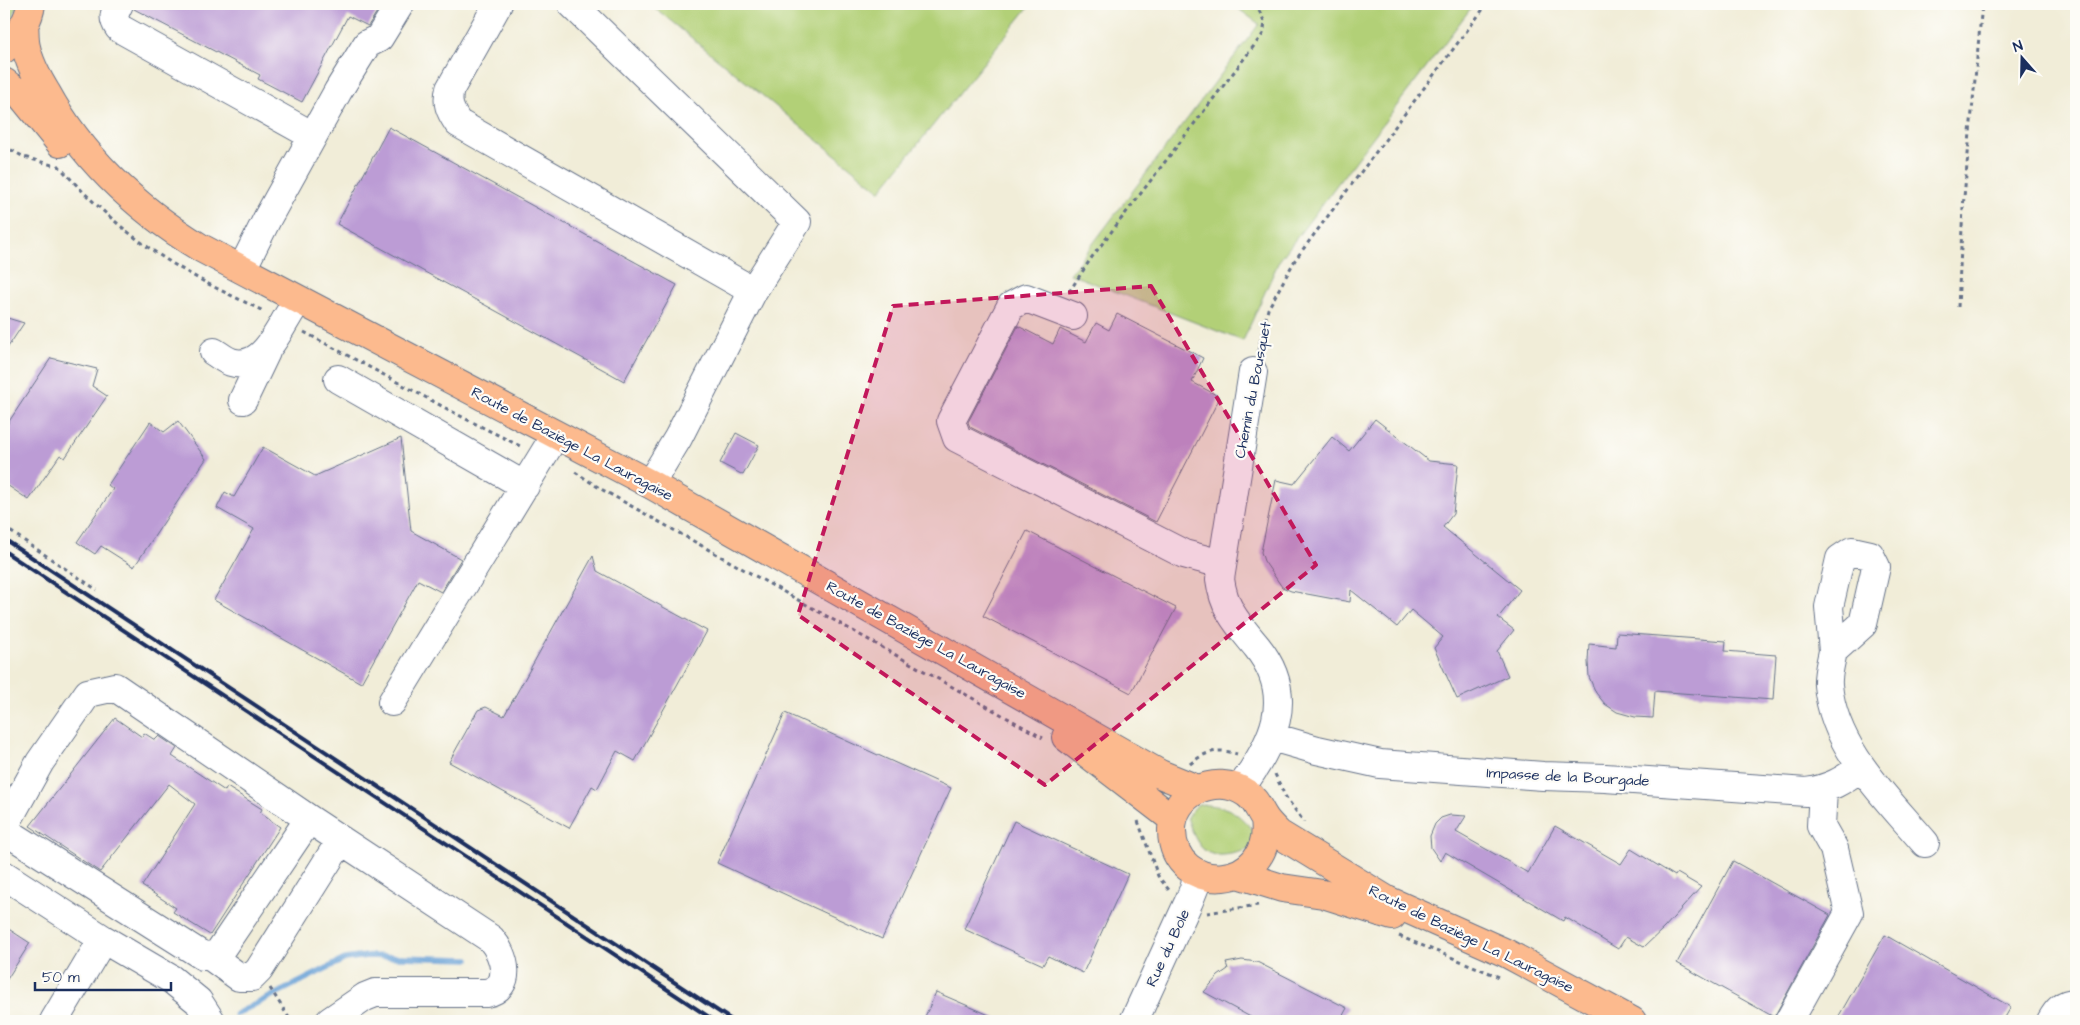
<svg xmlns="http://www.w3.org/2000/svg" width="2080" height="1025" viewBox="0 0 2080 1025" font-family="'Architects Daughter',sans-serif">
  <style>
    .green { fill: #b2d077; stroke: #66806a }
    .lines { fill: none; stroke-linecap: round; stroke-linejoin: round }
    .stream { stroke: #68a0d6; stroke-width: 5.5 }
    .building { fill: #bc9cd5 }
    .minor-casing { stroke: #667289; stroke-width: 30 }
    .major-casing { stroke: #667289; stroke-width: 30 }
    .path { stroke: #667289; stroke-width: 3; stroke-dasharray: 4 4; stroke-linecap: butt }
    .minor { stroke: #fff; stroke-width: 28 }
    .major { stroke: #fcba8e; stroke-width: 28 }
    .rail { stroke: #1b2f5e; stroke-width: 4 }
    .marked { fill: #c2185b; fill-opacity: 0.2; stroke: #c2185b; stroke-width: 4; stroke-dasharray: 10 6; stroke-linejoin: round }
    .labels { text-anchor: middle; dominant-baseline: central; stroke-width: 4.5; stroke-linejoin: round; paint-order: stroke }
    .street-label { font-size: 15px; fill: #1b2f5e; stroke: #fdfcf7 }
  </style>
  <rect width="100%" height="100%" fill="#fdfcf7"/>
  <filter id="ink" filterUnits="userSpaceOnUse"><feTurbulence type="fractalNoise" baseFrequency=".02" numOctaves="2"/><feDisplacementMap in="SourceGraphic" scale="10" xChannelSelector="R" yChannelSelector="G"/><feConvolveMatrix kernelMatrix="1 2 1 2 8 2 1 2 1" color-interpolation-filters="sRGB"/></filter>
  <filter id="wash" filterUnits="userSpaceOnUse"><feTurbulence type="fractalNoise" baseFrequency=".0096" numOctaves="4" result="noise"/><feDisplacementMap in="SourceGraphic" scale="20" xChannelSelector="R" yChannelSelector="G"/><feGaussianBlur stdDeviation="1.12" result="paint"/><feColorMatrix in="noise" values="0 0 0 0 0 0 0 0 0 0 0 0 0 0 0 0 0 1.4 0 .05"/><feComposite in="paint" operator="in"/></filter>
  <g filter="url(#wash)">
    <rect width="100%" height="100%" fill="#f1edd8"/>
    <path class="green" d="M4 4H17L14 15 4 30Z
      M650 4H1031L880 191Z
      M1232 4H1474L1279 261 1243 341 1070 274 1259 24Z
      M1198 804C1231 807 1233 809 1255 832L1250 849C1211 861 1200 858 1187 817Z"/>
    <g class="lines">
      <path class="stream" d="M236 1014 345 959 367 956 468 959"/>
    </g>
    <g id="blocks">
      <path class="building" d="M134 4H382L368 26 348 16 302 102 258 79 260 75 134 9Z
        M389 127 677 285 624 381 337 224Z
        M1117 314 1203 358 1192 382 1220 397 1156 522 970 427 968 422 1018 326 1053 344 1060 329 1086 342 1096 323 1109 330Z
        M4 317 24 323 4 353Z
        M51 358 97 369 92 386 107 396 65 458 60 455 29 500 4 483V429Z
        M1375 419 1429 461 1458 464 1453 514 1443 527 1520 590 1498 618 1514 630 1497 651 1508 676 1457 699 1434 648 1443 637 1411 610 1397 627 1351 590 1350 602 1291 591 1282 587 1264 561 1261 552 1276 480 1294 484 1332 437 1349 451Z
        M178 421 206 459 134 567 101 546 95 554 77 542 113 489 108 485 150 422 164 432Z
        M736 433 759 445 743 475 720 463Z
        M401 438 411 531 461 559 441 592 418 580 361 683 214 600 254 529 217 508 225 492 234 497 263 447 315 476Z
        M1027 531 1176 608 1131 693 983 616Z
        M593 556 597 571 707 631 635 761 617 751 597 789 592 786 569 828 449 762 478 710 486 707 504 716Z
        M1617 633 1726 641 1725 651 1776 655 1773 700 1655 691 1653 718 1635 717 1617 712 1605 704 1596 693 1589 677 1588 662 1589 644 1616 647Z
        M785 713 951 788 882 939 717 863Z
        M115 718 142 737 144 733 155 740 159 736 177 748 172 756 225 791 227 787 262 809 260 813 280 827 210 935 173 912 176 908 142 886 195 804 169 784 100 872 30 826Z
        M1450 815 1466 816 1456 832 1528 873 1555 826 1621 864 1631 849 1675 876 1677 873 1701 887 1664 928 1644 947 1626 937 1618 949 1565 917 1563 921 1445 852 1440 861 1431 848 1430 836 1435 824 1441 818Z
        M1014 821 1128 874 1083 973 1048 956 1043 965 964 929Z
        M1733 861 1830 915 1774 1017 1677 963Z
        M4 926 30 943 4 984Z
        M1885 935 2011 1007 2003 1021H1836Z
        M1242 960 1257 962 1347 1008 1340 1021H1258L1204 992 1218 976 1228 969 1226 963Z
        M936 992 1003 1021H923Z"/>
    </g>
  </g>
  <g filter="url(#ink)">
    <use href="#blocks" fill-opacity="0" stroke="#667289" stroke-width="1"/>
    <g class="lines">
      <g class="minor-casing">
        <path id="minor" d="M119 4C114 14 112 18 119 28L313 136
          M498 4 450 89C446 103 450 111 458 123L753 291
          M572 4 797 222 753 291 678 438 650 484
          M242 269 268 217 338 91 367 44 379 38 400 4
          M1073 316 1026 298 1011 306 951 421 957 438 1184 554 1222 564
          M214 352C219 355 225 360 231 362 262 372 278 331 291 311
          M338 379 525 486
          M243 400 266 352
          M1833 651 1829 607 1840 559 1852 551 1870 555 1876 567 1863 624 1833 651C1831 662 1827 675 1828 685 1834 749 1886 797 1925 843
          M392 702 548 447
          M1272 737 1317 750 1380 764 1543 776 1605 778 1806 792C1829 789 1843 781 1861 767
          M1240 789C1272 744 1298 698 1257 647 1238 624 1224 610 1220 579L1253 372
          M4 827 40 762 88 693 115 687 312 821 491 939C505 955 514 988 486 993H375L365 997 330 1021
          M4 830 203 956 217 955 309 819
          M4 875 103 939 171 979 198 1001 211 1021
          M210 956 239 977H252L259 970 341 840
          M54 1021 103 939
          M1134 1021 1189 901 1195 886 1197 873
          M1789 1021 1849 913 1834 849 1821 826 1823 790
          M2051 1021C2057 1010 2063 1003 2076 1003"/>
      </g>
      <g class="major-casing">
        <path id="major" d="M24 24C25 31 24 40 26 47 29 62 38 79 46 92 82 158 137 209 201 248L650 484 1160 774 1197 789
          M4 49C17 37 29 22 31 4
          M4 82 20 94 60 143
          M1066 737 1173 819
          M1265 819C1275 891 1173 898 1172 831 1171 793 1216 772 1246 793 1257 800 1259 811 1266 820 1270 825 1275 830 1279 834L1387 900 1506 953 1632 1021
          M1237 874 1282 888 1323 894 1392 916"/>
      </g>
      <path class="path" d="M4 146 24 157 52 165
        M58 165C95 207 139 245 187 272 212 287 239 299 265 312
        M1069 292 1092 257 1263 34 1265 23 1256 4
        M1958 307 1963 208 1982 4
        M304 332 466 419 522 447
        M1258 351 1268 309 1295 260 1487 4
        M575 472 601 489 1043 738
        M4 527 97 590
        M1190 764C1206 751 1218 748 1237 754
        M1275 774 1285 796 1304 822
        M1138 821 1158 876 1169 890
        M1207 913 1258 905
        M1399 936 1502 978
        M270 988 291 1021"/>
      <use href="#minor" class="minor"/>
      <use href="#major" class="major"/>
      <path class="rail" d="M4 539 733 1021
        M4 551 715 1021"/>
    </g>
  </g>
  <path class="marked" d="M1151 286 1316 565 1045 785 798 615 893 306Z"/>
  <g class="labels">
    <g class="street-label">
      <text transform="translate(1253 390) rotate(-79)">Chemin du Bousquet</text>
      <text transform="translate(572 444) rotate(28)">Route de Baziège La Lauragaise</text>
      <text transform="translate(926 640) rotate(29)">Route de Baziège La Lauragaise</text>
      <text transform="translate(1568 777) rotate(3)">Impasse de la Bourgade</text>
      <text transform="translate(1471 939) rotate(26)">Route de Baziège La Lauragaise</text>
      <text transform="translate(1168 948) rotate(-65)">Rue du Bole</text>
    </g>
  </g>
  <rect width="2080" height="1025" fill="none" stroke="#fdfcf7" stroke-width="20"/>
  <g transform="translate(2022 58) rotate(340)" stroke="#fdfcf7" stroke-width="4" paint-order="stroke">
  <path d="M0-4L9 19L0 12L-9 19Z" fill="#1b2f5e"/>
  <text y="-8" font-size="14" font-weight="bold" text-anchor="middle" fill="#1b2f5e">N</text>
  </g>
  <path d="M35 982v8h136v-8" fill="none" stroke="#1b2f5e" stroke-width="2.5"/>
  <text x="42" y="982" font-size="15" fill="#1b2f5e" stroke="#fdfcf7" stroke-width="4" paint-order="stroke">50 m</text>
</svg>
